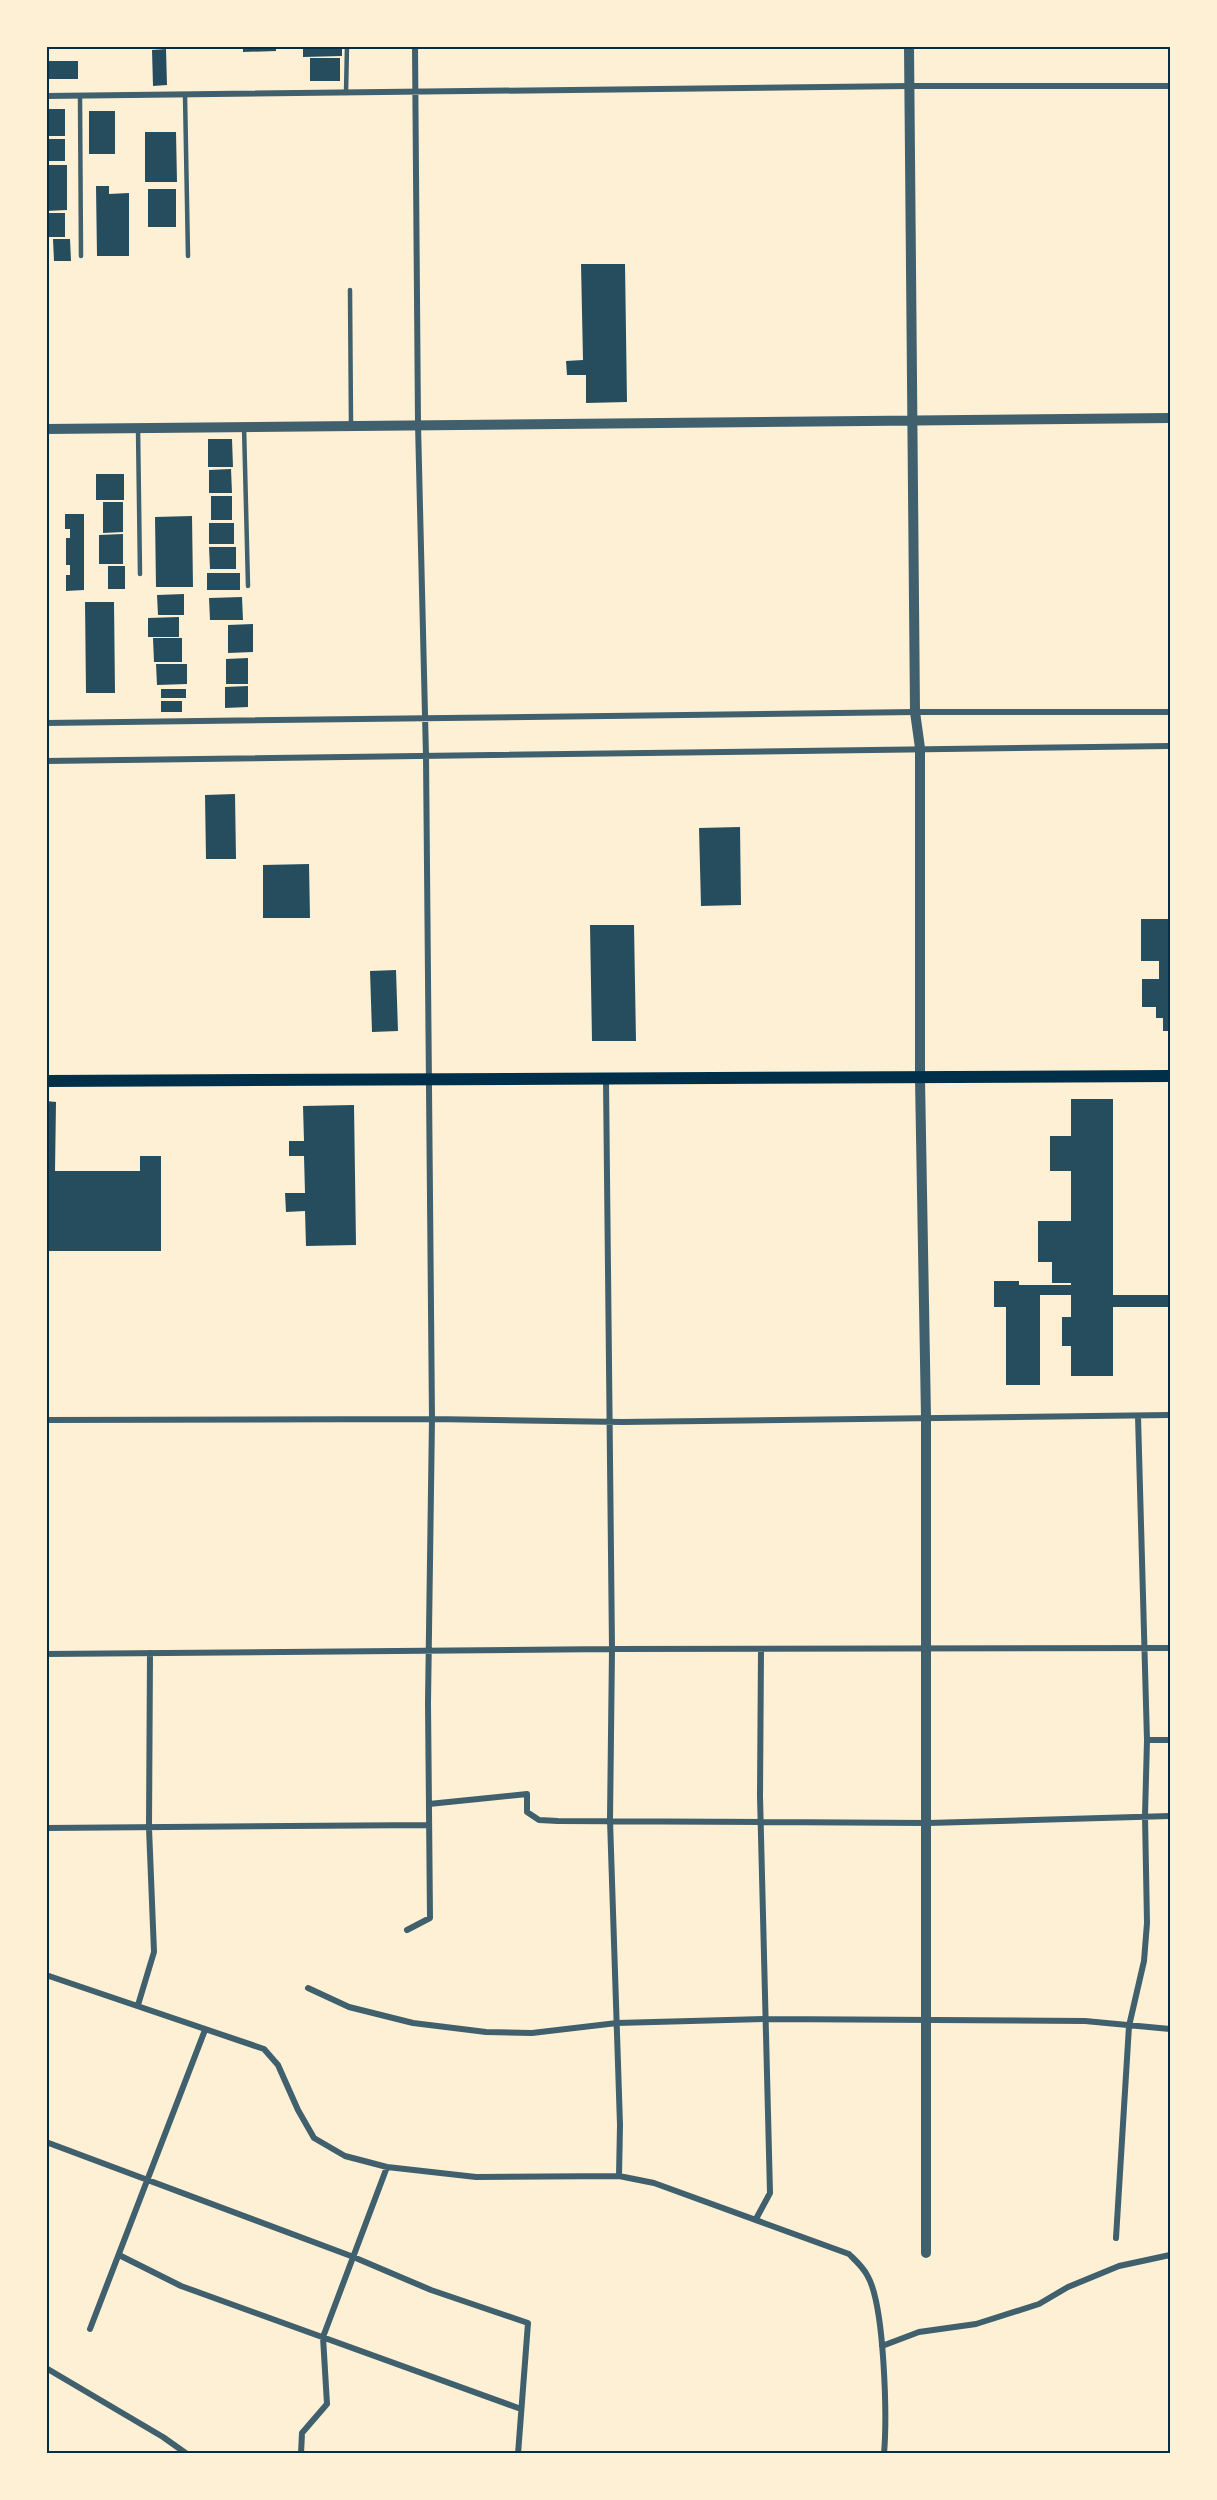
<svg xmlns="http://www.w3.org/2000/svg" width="1217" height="2500" viewBox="0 0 1217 2500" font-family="'PT Sans',sans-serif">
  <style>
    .building { fill: #264d5e }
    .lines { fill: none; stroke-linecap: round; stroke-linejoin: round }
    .service { stroke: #3f606c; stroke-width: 4.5 }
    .minor { stroke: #3f606c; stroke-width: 6 }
    .tertiary { stroke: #3f606c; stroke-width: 10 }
    .secondary { stroke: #003049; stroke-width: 12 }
    .neatline { fill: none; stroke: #003049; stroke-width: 2 }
  </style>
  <rect width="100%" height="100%" fill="#fdf0d5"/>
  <path class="building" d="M243 46H276V51L243 52Z
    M303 46H342V56L303 57Z
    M166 49 167 85 153 86 152 50Z
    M310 58H340V81H310Z
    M46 61H78V79H46Z
    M46 109H65V136H46Z
    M89 111H115V154H89Z
    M145 132H176L177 182H145Z
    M46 139H65V161H46Z
    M46 165H67V210L46 211Z
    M96 186H109V194L129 193V256H97Z
    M148 189H176V227H148Z
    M46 213H65V237H46Z
    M53 239H70L71 261H54Z
    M581 264H625L627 402 586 403V375H567L566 361 583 360Z
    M208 439H232L233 467H208Z
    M231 469 232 493H209V470Z
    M96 474H124V500H96Z
    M211 496H232V520H211Z
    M103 502H123V532L103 533Z
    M65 514H84V590L66 591V575H70V565H66V538H70V529H65Z
    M192 516 193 587H156L155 517Z
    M209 523H234V544H209Z
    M123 534V564H99V535Z
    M209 547H236V569H210Z
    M108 566H125V589H108Z
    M207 573H240V590H207Z
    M184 594V615H158L157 595Z
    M242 597 243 620H210L209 598Z
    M85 602H114L115 693H86Z
    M179 617V637H148V618Z
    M253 624V652L228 653V625Z
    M153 638H182V662H154Z
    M248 658V684H226V659Z
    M156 664H187V684L157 685Z
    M248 686V707L225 708V687Z
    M161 689H186V698H161Z
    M161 701H182V712H161Z
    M235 794 236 859H206L205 795Z
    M740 827 741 905 701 906 699 828Z
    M309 864 310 918H263V865Z
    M1141 919H1170V1031H1163V1018H1156V1007H1142V979H1159V961H1141Z
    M590 925H634L636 1041H592Z
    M396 970 398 1031 372 1032 370 971Z
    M1071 1099H1113V1295H1170V1307H1113V1376H1071V1346H1062V1317H1071V1295H1040V1385H1006V1307H994V1281H1019V1285H1071V1283H1052V1262H1038V1221H1071V1171H1050V1136H1071Z
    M46 1101 56 1102 55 1171H140V1156H161V1251H46Z
    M354 1105 356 1245 306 1246 305 1211 286 1212 285 1193H305L304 1156H289V1141H304L303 1106Z"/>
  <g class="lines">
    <path class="service" d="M346 93 347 46
      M185 95 188 256
      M80 96 81 256
      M350 290 351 425
      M244 426 248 586
      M138 428 140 574"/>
    <path class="minor" d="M46 96 909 86H1170
      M46 723 915 712H1170
      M46 761 1170 746
      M606 1080 612 1649 610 1820 620 2125 619 2176
      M46 1420 432 1419 622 1422 1170 1415
      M46 1654 612 1649 1170 1648
      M1147 1740H1170
      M429 1804 527 1794V1812L539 1820 558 1821 928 1823 1170 1816
      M46 1828 429 1825
      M407 1930 430 1918 428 1703 432 1419 426 756 418 424 415 46
      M46 1975 264 2049 278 2065 298 2110 314 2138 345 2156 387 2167 476 2177 619 2176 654 2183 849 2254C855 2260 863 2267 867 2275 885 2304 887 2418 884 2454
      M308 1988 349 2007 413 2023 486 2032 532 2033 617 2023 767 2019 1085 2021 1170 2029
      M138 2005 154 1952 149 1828 150 1653
      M46 2142 351 2256 431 2290 528 2323 518 2454
      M756 2219 770 2193 760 1796 761 1649
      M1116 2238 1129 2026 1144 1961 1147 1923 1145 1816 1147 1740 1138 1416
      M119 2255 181 2286 521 2409
      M90 2329 205 2030
      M882 2346 919 2332 976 2324 1039 2304 1068 2287 1119 2266 1170 2255
      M46 2368 163 2437 187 2454
      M301 2454 302 2433 327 2404 323 2337 387 2167"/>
    <path class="tertiary" d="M909 46 915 712 920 748V1079L926 1417V2253
      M46 429 1170 418"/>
    <path class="secondary" d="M46 1081 1170 1076"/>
  </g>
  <rect width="1217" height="2500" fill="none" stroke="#fdf0d5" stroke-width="96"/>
  <rect x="48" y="48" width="1121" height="2404" class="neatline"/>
</svg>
